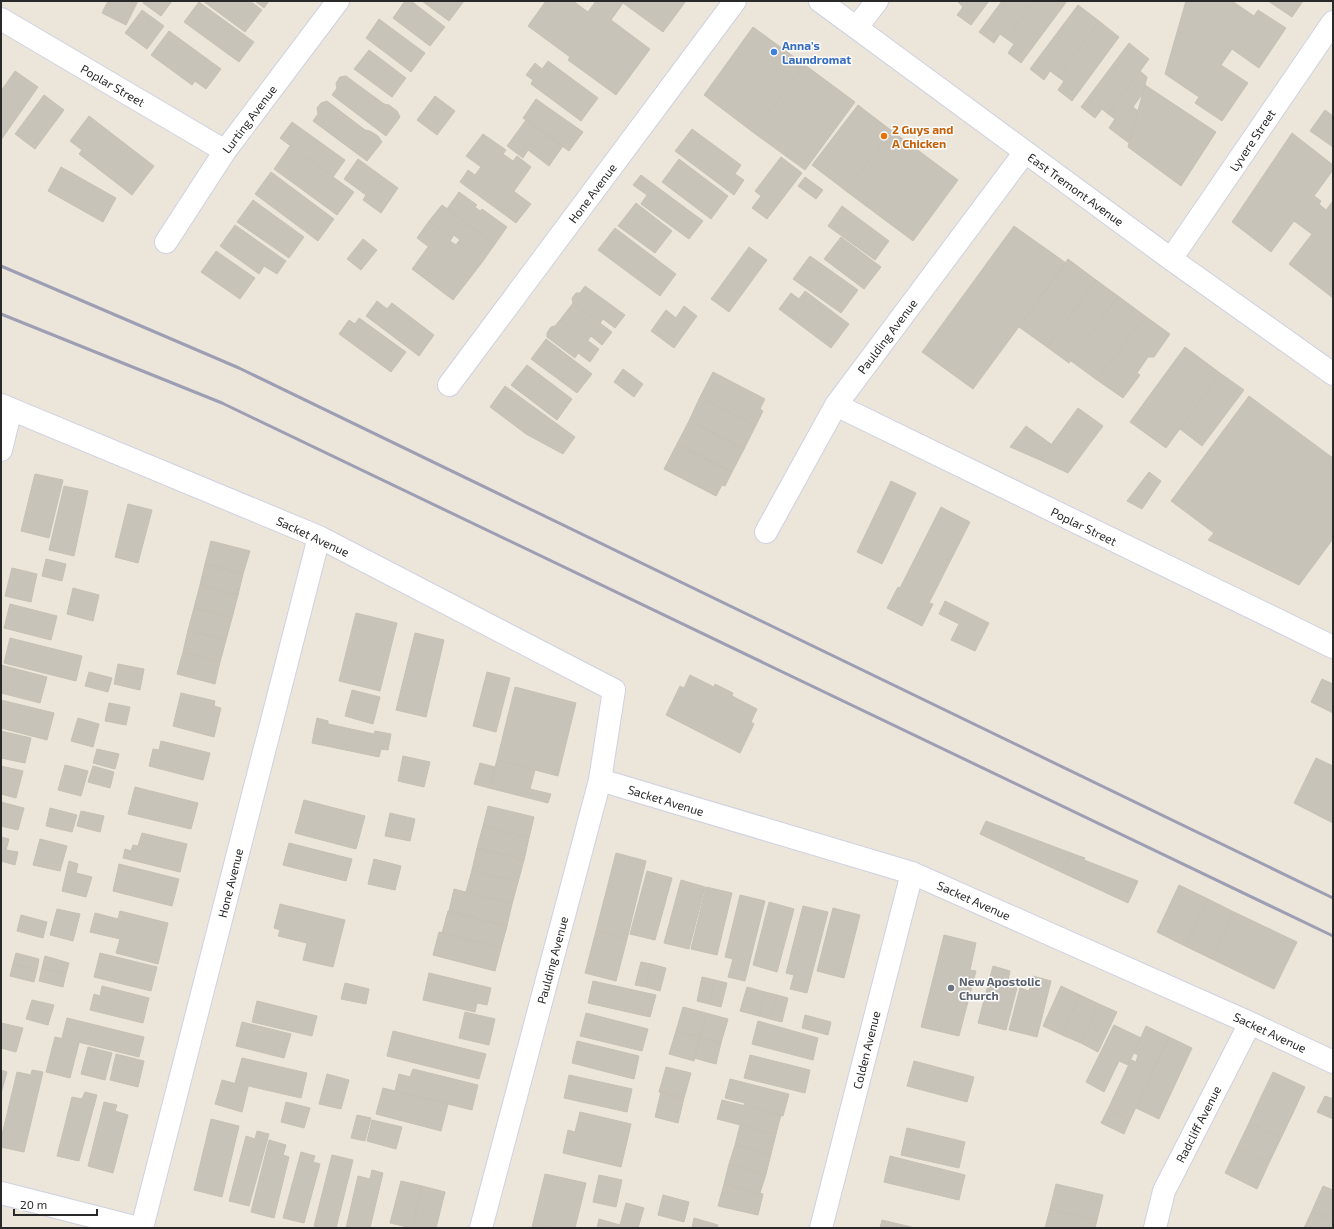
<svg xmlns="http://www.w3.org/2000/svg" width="1334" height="1229" viewBox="0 0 1334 1229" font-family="'Exo 2',sans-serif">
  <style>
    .building { fill: #c7c3b9; stroke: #c7c1b4 }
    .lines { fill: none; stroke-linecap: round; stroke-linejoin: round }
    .street-casing { stroke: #cfd1e2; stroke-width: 24 }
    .secondary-casing { stroke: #cfd1e2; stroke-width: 24 }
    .street { stroke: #fff; stroke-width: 22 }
    .secondary { stroke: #fff; stroke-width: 22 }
    .rail { stroke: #9d9eb4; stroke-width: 3 }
    .shop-dot { fill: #3f7fe0; stroke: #fff; stroke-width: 1.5 }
    .food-dot { fill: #e8710a; stroke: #fff; stroke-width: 1.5 }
    .worship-dot { fill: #6b7280; stroke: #fff; stroke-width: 1.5 }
    .labels { text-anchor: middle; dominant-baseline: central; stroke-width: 3; stroke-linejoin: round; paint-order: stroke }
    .shop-label { font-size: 12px; font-weight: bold; fill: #366cbe; stroke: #fff; text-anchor: start }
    .street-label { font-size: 12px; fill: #292929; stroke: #fff }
    .food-label { font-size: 12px; font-weight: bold; fill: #c56008; stroke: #fff; text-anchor: start }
    .worship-label { font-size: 12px; font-weight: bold; fill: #5b616d; stroke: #fff; text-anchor: start }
  </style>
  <rect width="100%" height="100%" fill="#ebe5da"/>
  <path class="building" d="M108 1H138L126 25 102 13Z
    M145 1H172L161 16 143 3Z
    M203 1H250L262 10 245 32Z
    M255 1H269L264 8Z
    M405 1H411L445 27 430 46 393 18Z
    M422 1H464L449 21Z
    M546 1H573L588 12 596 1H686L663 32 623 3 611 20 650 49 616 95 568 60 570 57 528 26Z
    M957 1H989L971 25 957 15 963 7Z
    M1002 1H1035L1007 39 1000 34 994 43 979 32Z
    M1035 1H1067L1021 63 1008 53 1014 44 1007 39Z
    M1186 1H1232L1254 16 1258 10 1286 28 1259 68 1232 49 1221 65 1248 83 1222 121 1195 103 1199 97 1165 74Z
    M1268 1H1303L1292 17Z
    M199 2 254 42 239 62 184 22Z
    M1078 5 1099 21 1058 77 1050 71 1044 80 1030 69Z
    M142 10 164 26 147 49 125 33Z
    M379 19 425 53 411 72 366 38Z
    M1099 21 1119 37 1072 101 1058 90 1064 81 1058 77Z
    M753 27 805 65 754 133 704 95Z
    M169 31 221 69 206 89 195 81 192 85 151 55Z
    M1129 43 1149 59 1108 114 1102 109 1095 118 1081 107Z
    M369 50 406 78 392 97 354 69Z
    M548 61 598 98 581 121 531 84 533 80 526 75 535 63 542 69Z
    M805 65 855 102 805 170 754 133Z
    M15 71 38 87 1 140V91Z
    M1140 71 1147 77 1143 93 1133 107 1138 111 1129 143 1109 128 1115 119 1108 114Z
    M346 76 384 104 389 105 397 111 400 117 386 136 332 95 337 88 336 83 340 77Z
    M1145 85 1216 132 1181 186 1128 147Z
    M44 95 64 110 35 149 15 134Z
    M435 96 455 111 437 135 417 120Z
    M536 99 583 132 569 151 523 118Z
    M327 101 365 130 370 131 378 136 382 142 367 161 313 121 318 114 317 108 321 103Z
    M858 105 892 131 846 191 812 165Z
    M1325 110 1333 116V147L1310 131Z
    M89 116 154 166 132 195 79 154 82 150 70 141Z
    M526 120 563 146 549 166 528 150 523 158 507 146Z
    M292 122 345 160 333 177 280 138Z
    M692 129 741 165 735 174 744 180 734 195 675 151Z
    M892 131 958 180 913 241 846 191Z
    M1292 133 1333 165V170L1314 196 1321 201 1319 204 1326 210 1333 201V298L1289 264 1312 234 1294 221 1271 252 1232 222Z
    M483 134 506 150 503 154 513 161 517 156 531 167 514 191 466 156Z
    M290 146 354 192 337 215 274 169Z
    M781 157 802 173 767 219 752 208 761 196 755 191Z
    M358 159 398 188 381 213 363 200 366 195 344 179Z
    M679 159 728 196 711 219 662 182Z
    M61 167 116 198 103 222 48 191Z
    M481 167 531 204 516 223 460 182 468 170 475 175Z
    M271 172 334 219 318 241 255 194Z
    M641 175 703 221 689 239 641 204 647 195 633 185Z
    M805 177 823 190 816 199 798 186Z
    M459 192 477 205 475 207 480 211 482 209 507 227 495 244 447 209Z
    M253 200 304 237 289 258 237 222Z
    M636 203 672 231 655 253 618 226Z
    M442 205 495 244 483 261 458 242 460 240 454 235 452 238 429 221Z
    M842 206 889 241 875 260 828 226Z
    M429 221 452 238 450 241 456 245 458 242 483 261 470 278 417 238Z
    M235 225 286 261 277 274 264 266 259 274 220 246Z
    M1014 226 1066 263 973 389 922 352Z
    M615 228 676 274 660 296 598 250Z
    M841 237 881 267 864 289 824 259Z
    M363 239 377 250 361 270 347 259Z
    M428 247 470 278 453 300 412 269Z
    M749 247 767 260 729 312 711 299Z
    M216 251 255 278 240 299 201 272Z
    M810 256 858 290 841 313 793 279Z
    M1068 259 1096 280 1047 347 1019 327Z
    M1096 280 1118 296 1069 363 1047 347Z
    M585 286 625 315 615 328 603 319 600 323 573 303 572 298 576 293H580Z
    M805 291 849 324 831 348 779 309 791 293 799 299Z
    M1118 296 1145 316 1097 380 1071 361Z
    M377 301 387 309 392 303 434 335 419 356 366 316Z
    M573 303 612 332 602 345 591 336 588 340 560 320Z
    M684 306 697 316 674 348 651 331 666 310 676 318Z
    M1145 316 1170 334 1154 357H1148L1137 373 1140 375 1123 398 1097 380Z
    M359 318 406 352 391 372 339 334 349 320 355 324Z
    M560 320 599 349 590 362 578 353 575 358 547 337V333L551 327 555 326Z
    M546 339 592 374 577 393 531 359Z
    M1185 347 1220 373 1166 448 1130 422Z
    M527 365 572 399 557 420 511 385Z
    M623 369 643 384 634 397 614 382Z
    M713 372 765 399 760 409 763 411 756 425 700 397Z
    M1220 373 1244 390 1202 446 1180 429Z
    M505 386 575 437 563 454 526 434 490 407Z
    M1249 396 1333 458V539L1299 585 1208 540 1214 533 1171 501Z
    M700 397 756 425 744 449 689 421Z
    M1078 408 1103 426 1068 473 1040 460Z
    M689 421 744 449 732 472 677 444Z
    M1026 426 1051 444 1040 460 1010 447Z
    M677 444 732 472 725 486 722 485 716 496 664 469Z
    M1149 472 1161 481 1142 509 1127 501Z
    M35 474 63 480 49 538 21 531Z
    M891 481 916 493 882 564 857 552Z
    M64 486 88 491 74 556 49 550Z
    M128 504 152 510 138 563 115 557Z
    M941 507 970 522 929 603 933 604 922 626 887 608 898 587 900 588Z
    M211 541 250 551 243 574 205 564Z
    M46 559 66 564 62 581 42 576Z
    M205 564 243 574 238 595 200 585Z
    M12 568 37 574 31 602 5 596Z
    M200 585 238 595 232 618 194 608Z
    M73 588 99 595 93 621 67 614Z
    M945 601 989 623 975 651 951 640 959 624 939 614Z
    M10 604 57 616 51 640 4 628Z
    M194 608 232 618 226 640 188 630Z
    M356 613 397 623 380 691 339 681Z
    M188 630 226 640 220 662 183 652Z
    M415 633 444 640 426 717 396 710Z
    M10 638 82 656 76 681 4 663Z
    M183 652 220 662 215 684 177 674Z
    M118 664 144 669 140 690 114 684Z
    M1 665 47 677 40 703 1 693Z
    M89 672 112 678 108 692 85 686Z
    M487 672 510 678 496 732 473 726Z
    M690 675 714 687 715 684 733 693 732 696 757 709 751 722 754 724 740 753 666 715 680 686 684 688Z
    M1322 679 1333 684V713L1311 702Z
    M515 687 576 703 558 776 497 760Z
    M352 690 380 697 373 724 345 716Z
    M181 693 215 701 214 706 221 708 214 737 173 726Z
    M1 700 54 713 47 740 1 728Z
    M109 703 130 707 126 725 105 721Z
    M78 718 99 724 93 747 71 741Z
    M317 718 328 721V724L374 734 375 731 391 734 388 750 381 749 379 757 312 743Z
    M1 731 31 738 25 763 1 758Z
    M161 741 210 753 203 780 149 766 153 749 159 750Z
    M97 749 119 754 115 769 93 763Z
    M403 756 430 762 424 787 398 781Z
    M1316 758 1333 766V823L1294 803Z
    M497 760 535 770 530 789 551 794 548 803 489 788Z
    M480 763 495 767 489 788 474 784Z
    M65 765 88 771 81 796 58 790Z
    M1 766 23 771 16 798 1 794Z
    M93 766 114 772 110 788 88 782Z
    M135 787 198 803 191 829 128 814Z
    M304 800 365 816 356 849 295 833Z
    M1 802 24 808 18 830 1 826Z
    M488 806 534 817 529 838 483 826Z
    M50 808 77 815 72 832 46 826Z
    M81 811 104 816 100 832 77 826Z
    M390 813 415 819 410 841 385 836Z
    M986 821 1071 853 1061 872 980 834Z
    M483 826 529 838 524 860 477 848Z
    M142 833 187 844 180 872 123 858 125 849 131 851 133 845 138 846Z
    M1 837 9 839 6 850 18 852 15 865 1 861Z
    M40 839 67 846 60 871 33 865Z
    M289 843 352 859 346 881 283 865Z
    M477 848 524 860 518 882 472 870Z
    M616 853 646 861 627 939 596 931Z
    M1071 853 1085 858 1084 860 1138 881 1128 903 1061 872Z
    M374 859 401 866 395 890 368 884Z
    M69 861 78 864 76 873 92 877 86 897 62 891Z
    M119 864 179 879 172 906 113 891Z
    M472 870 518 882 512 904 466 892Z
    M647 871 672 878 655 940 630 934Z
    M681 880 705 887 689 949 664 943Z
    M1179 885 1208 899 1185 946 1157 932Z
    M706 887 732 893 717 955 691 949Z
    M454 889 512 904 507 926 449 911Z
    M740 895 765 901 745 981 728 977 733 959 725 957Z
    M1208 899 1234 912 1212 959 1185 946Z
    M769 902 794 909 777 972 753 965Z
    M280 904 345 920 333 967 303 960 307 943 278 936 280 930 274 928Z
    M803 906 828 912 807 993 790 989 794 975 786 973Z
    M833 908 860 915 844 978 817 971Z
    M57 909 80 914 73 941 50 935Z
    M120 911 168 923 158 964 116 953 120 939 90 932 95 913 118 919Z
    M448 911 507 926 501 948 442 933Z
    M1234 912 1297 942 1274 989 1212 959Z
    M21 915 47 922 43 938 17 931Z
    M596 931 627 939 616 981 585 973Z
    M439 932 501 948 495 971 433 955Z
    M944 935 976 943 970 970 976 971 959 1036 921 1027Z
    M16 953 39 959 37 970 13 964Z
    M100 953 157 967 151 991 94 977Z
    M45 956 69 963 66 974 42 968Z
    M641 962 651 964 646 987 635 985Z
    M13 964 37 970 34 982 10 976Z
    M651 964 666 968 660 991 646 987Z
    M993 966 1010 971 1007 985 1017 988 1006 1030 978 1023Z
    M42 968 66 974 63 987 39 981Z
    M429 973 491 988 487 1005 477 1003 475 1012 423 1000Z
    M1033 976 1051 981 1037 1037 1009 1030 1020 988 1029 991Z
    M702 977 715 980 709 1004 697 1001Z
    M715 980 727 983 721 1007 709 1004Z
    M593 981 656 995 650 1017 588 1003Z
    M345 983 369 989 366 1004 341 999Z
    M102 986 149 998 143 1023 90 1010 94 994 100 996Z
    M1061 986 1080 995 1062 1035 1043 1026Z
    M747 987 765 992 759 1016 740 1011Z
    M765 992 777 995 770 1019 759 1016Z
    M777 995 788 998 782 1022 770 1019Z
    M1080 995 1099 1004 1081 1043 1062 1035Z
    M32 1000 54 1005 48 1025 26 1019Z
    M257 1001 317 1016 312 1036 252 1022Z
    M1099 1004 1117 1012 1098 1052 1081 1043Z
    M683 1007 706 1013 700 1037 676 1031Z
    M465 1012 495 1019 489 1045 459 1038Z
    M586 1013 648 1029 642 1051 580 1036Z
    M706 1013 728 1019 721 1043 700 1037Z
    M805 1015 831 1022 828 1035 802 1028Z
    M67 1018 144 1037 139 1057 62 1038Z
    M758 1021 818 1038 813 1060 752 1044Z
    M242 1022 291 1034 284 1058 236 1046Z
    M1 1023 23 1028 16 1052 1 1048Z
    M1114 1025 1141 1038 1128 1065 1119 1061 1104 1092 1086 1082Z
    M1146 1026 1169 1037 1130 1120 1108 1109 1131 1060 1136 1062 1138 1055 1134 1053Z
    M393 1031 486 1054 479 1079 387 1056Z
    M676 1031 700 1037 694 1061 669 1054Z
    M55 1037 79 1043 70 1078 46 1072Z
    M700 1037 721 1043 716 1064 694 1058Z
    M1169 1037 1192 1048 1159 1119 1136 1108Z
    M577 1041 639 1056 634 1079 572 1063Z
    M88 1047 112 1053 105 1080 81 1074Z
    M116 1054 144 1061 138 1087 110 1080Z
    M750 1055 810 1070 805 1093 744 1078Z
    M242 1058 307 1073 301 1098 235 1083Z
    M914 1061 974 1077 967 1102 907 1086Z
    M666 1067 691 1073 684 1098 659 1092Z
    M413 1069 478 1085 472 1110 395 1091 399 1074 410 1077Z
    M1 1070 7 1072 1 1094Z
    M32 1070 43 1072 24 1152 1 1147V1139L17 1072 31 1075Z
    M1273 1072 1305 1087 1293 1113 1261 1097Z
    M327 1074 349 1080 341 1109 319 1104Z
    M569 1075 632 1089 627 1112 564 1098Z
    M730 1079 789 1094 783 1116 744 1105 745 1103 725 1098Z
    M222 1080 248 1087 242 1112 215 1104Z
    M383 1088 448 1104 441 1131 376 1114Z
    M85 1092 97 1095 79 1161 57 1156 72 1097 82 1099Z
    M661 1092 684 1098 678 1123 655 1117Z
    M1325 1096 1333 1099V1119L1317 1112Z
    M1261 1097 1293 1113 1281 1138 1249 1123Z
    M722 1100 781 1115 776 1134 717 1119Z
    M104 1102 117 1105 115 1111 128 1115 113 1173 88 1166Z
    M286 1102 310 1108 304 1128 281 1122Z
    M1108 1109 1130 1120 1124 1134 1101 1123Z
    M580 1112 631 1124 621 1167 563 1153 568 1130 575 1132Z
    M357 1115 371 1118 365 1141 351 1138Z
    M211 1119 239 1126 222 1197 194 1190Z
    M372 1120 402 1127 396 1149 367 1141Z
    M1249 1123 1281 1138 1269 1163 1237 1148Z
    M740 1125 776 1134 771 1154 735 1145Z
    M907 1128 965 1142 959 1168 901 1155Z
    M257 1131 269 1134 249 1206 229 1201 246 1136 255 1139Z
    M269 1140 286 1145 283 1155 289 1157 274 1218 251 1212Z
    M735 1145 771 1154 766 1174 729 1164Z
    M1237 1148 1269 1163 1257 1189 1225 1173Z
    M301 1152 315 1156 313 1162 320 1164 304 1223 283 1218Z
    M332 1155 353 1160 336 1228H323L314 1226Z
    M890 1156 965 1175 959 1200 884 1182Z
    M729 1164 766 1174 760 1193 724 1184Z
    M372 1170 383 1173 370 1228H346L358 1176 370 1179Z
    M545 1174 586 1183 575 1228H552L533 1223Z
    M599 1175 622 1180 616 1207 593 1202Z
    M401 1181 422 1186 412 1228 390 1223Z
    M724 1184 763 1194 758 1215 718 1206Z
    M1056 1184 1103 1195 1097 1220 1050 1209Z
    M422 1186 445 1192 436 1228H412Z
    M1323 1186 1333 1190V1220L1312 1211Z
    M663 1195 689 1202 684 1222 658 1215Z
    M626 1203 644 1208 638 1228H597L599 1219 620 1225Z
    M1050 1209 1097 1220 1095 1228H1045Z
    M1312 1211 1333 1220V1228H1304Z
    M694 1218 718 1225 717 1228H692Z
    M882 1220 915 1228H880Z
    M533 1223 552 1228H532Z"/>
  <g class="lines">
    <g class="street-casing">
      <path id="street" d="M1 19 225 151
        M857 27 877 1
        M166 242 225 151 338 1
        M1171 259 1333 22
        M449 385 735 1
        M1 405 319 537 614 690 600 780 481 1228
        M836 405 1333 647
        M1 450 11 409
        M766 532 836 405 1025 152
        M600 780 912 873 1250 1023 1333 1062
        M1 1193 138 1228
        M142 1228 319 537
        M821 1228 912 873
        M1155 1228 1164 1191 1250 1023"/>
    </g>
    <g class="secondary-casing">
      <path id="secondary" d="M820 1 1171 259 1333 374"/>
    </g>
    <use href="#street" class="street"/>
    <use href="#secondary" class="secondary"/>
    <path class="rail" d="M1 266 239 368 1333 898
      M1 314 222 403 1333 936"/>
  </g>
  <circle class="shop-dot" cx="774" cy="52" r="4"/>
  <circle class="food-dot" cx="884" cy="136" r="4"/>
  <circle class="worship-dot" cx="951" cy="988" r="4"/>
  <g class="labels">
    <g class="shop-label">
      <text x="782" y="45">Anna's<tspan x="782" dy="14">Laundromat</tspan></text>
    </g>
    <g class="street-label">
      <text transform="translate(113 85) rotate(30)">Poplar Street</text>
      <text transform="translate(249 119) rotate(-53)">Lurting Avenue</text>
      <text transform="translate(1252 140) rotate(-56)">Lyvere Street</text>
      <text transform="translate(1076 189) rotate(36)">East Tremont Avenue</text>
      <text transform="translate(592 193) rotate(-53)">Hone Avenue</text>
      <text transform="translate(887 336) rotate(-53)">Paulding Avenue</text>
      <text transform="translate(1084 526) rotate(26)">Poplar Street</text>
      <text transform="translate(313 536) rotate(25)">Sacket Avenue</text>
      <text transform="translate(666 800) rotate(17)">Sacket Avenue</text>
      <text transform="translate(230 883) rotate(-76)">Hone Avenue</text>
      <text transform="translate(974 900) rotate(24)">Sacket Avenue</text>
      <text transform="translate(552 960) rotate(-75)">Paulding Avenue</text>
      <text transform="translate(1270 1032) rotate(25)">Sacket Avenue</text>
      <text transform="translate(866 1050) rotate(-76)">Colden Avenue</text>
      <text transform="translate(1198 1124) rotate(-63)">Radcliff Avenue</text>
    </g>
    <g class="food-label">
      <text x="892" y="129">2 Guys and<tspan x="892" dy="14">A Chicken</tspan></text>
    </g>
    <g class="worship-label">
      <text x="959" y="981">New Apostolic<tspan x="959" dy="14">Church</tspan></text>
    </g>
  </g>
  <rect width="1334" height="1229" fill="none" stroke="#292929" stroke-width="4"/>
  <path d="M14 1209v6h83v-6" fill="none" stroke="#292929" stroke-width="2"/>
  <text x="20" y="1209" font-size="12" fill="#292929" stroke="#ffffff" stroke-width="3" paint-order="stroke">20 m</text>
</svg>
